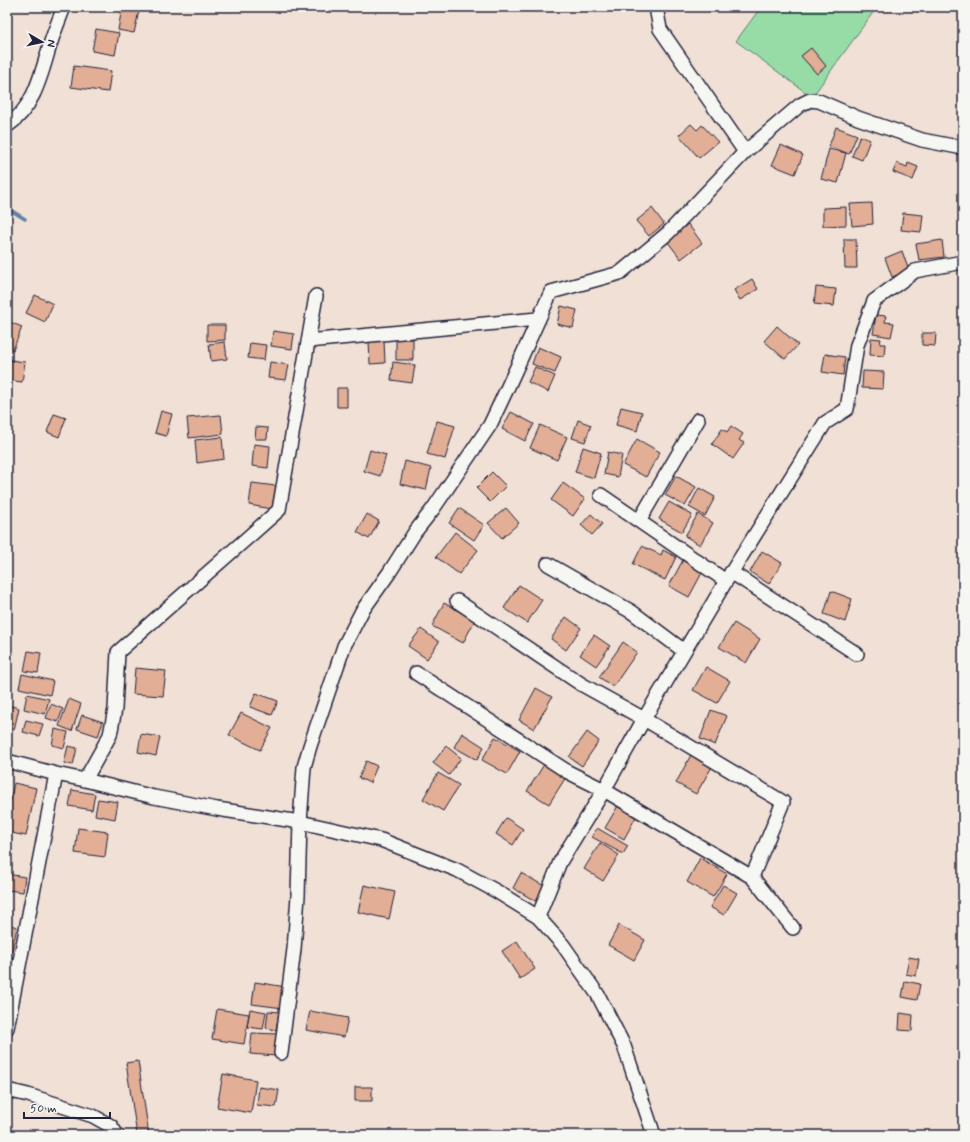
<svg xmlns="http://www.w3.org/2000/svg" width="970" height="1142" viewBox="0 0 970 1142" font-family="Mynerve,sans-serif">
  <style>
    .green { fill: #97dba7; stroke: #5c7e71 }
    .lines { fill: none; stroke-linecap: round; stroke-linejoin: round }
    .stream { stroke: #6081a2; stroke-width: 3.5 }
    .building { fill: #e2ae95; stroke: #22223b }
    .minor-casing { stroke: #22223b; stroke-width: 16 }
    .minor { stroke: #f6f6f2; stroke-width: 13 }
  </style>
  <rect width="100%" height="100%" fill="#f0e0d6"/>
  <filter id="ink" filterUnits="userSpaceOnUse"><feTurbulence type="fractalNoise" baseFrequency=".025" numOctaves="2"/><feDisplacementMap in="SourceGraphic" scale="8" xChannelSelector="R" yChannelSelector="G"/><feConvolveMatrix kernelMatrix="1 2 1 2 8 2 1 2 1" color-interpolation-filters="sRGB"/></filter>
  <g filter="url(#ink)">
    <path class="green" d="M761 7H877L812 97 736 41Z"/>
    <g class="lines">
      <path class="stream" d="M7 208 25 219"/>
    </g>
    <path class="building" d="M122 8 139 11 134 33 118 30Z
      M96 29 119 33 115 55 92 51Z
      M811 48 826 66 817 74 801 56Z
      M74 66 111 71 108 92 71 87Z
      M691 124 697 130 702 125 718 142 699 158 679 135Z
      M836 127 857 135 849 154 829 146Z
      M860 136 870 140 862 160 852 156Z
      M781 145 803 155 795 174 772 165Z
      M829 149 846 153 838 183 821 179Z
      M897 163 907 167 908 163 918 167 913 180 893 172Z
      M872 203 873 224 852 226 850 204Z
      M846 207V225L823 226V208Z
      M652 208 664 224 649 236 636 221Z
      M903 213 923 215 921 232 901 230Z
      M688 224 702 243 681 259 667 241Z
      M844 239H856L857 268H845Z
      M942 240 944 257 919 260 916 244Z
      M902 251 909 271 892 277 885 258Z
      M752 279 758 289 740 300 734 290Z
      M816 287 836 289 834 306 814 304Z
      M35 295 53 304 45 322 26 313Z
      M561 306 577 310 573 328 557 324Z
      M876 315 886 316 885 322 894 323 891 337 873 334Z
      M7 321 22 327 13 350 7 348Z
      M207 325H225V340L207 341Z
      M777 326 798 345 785 359 764 341Z
      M273 331 294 334 292 349 271 346Z
      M922 333H936L935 346 922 345Z
      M871 338 881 339 880 344H885L884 356 870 355Z
      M396 339H413V360H396Z
      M384 340 385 363 370 364 369 341Z
      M225 342 227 359 211 361 209 344Z
      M250 343 266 345 264 360 248 358Z
      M538 347 561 357 555 373 532 364Z
      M825 354 845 357 843 375 822 372Z
      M10 360 25 362 22 382 7 380Z
      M270 362 289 365 286 380 268 378Z
      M393 362 415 365 412 383 391 380Z
      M535 367 555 376 548 392 528 382Z
      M863 371 884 372 883 389 862 388Z
      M337 388H347V407H337Z
      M621 407 642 412 637 431 616 425Z
      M161 411 172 414 166 436 155 433Z
      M511 412 534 424 525 441 502 429Z
      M54 414 66 418 59 437 47 432Z
      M221 415 223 434 189 438 187 418Z
      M578 420 591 425 585 442 572 438Z
      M437 421 455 426 445 459 427 454Z
      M540 425 567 437 557 460 530 448Z
      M731 426 743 434 739 440 744 443 733 459 712 444 722 429 727 432Z
      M256 427 268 428 267 439H255Z
      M222 437 224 459 197 463 195 440Z
      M637 439 660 452 646 477 623 465Z
      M254 444 270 446 268 468 252 466Z
      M583 447 601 453 594 478 575 472Z
      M370 450 386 455 380 476 364 471Z
      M608 452 622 455 618 477 604 474Z
      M405 461 431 468 426 490 400 484Z
      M492 472 506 486 490 502 476 488Z
      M676 476 696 487 685 506 665 495Z
      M252 483 276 486 272 509 249 505Z
      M563 483 585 499 573 516 551 500Z
      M699 488 715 497 705 516 689 507Z
      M669 502 692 515 682 532 659 519Z
      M459 508 484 525 474 540 449 523Z
      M506 508 519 523 502 538 488 523Z
      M367 514 379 521 369 539 357 532Z
      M591 514 602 524 592 535 581 525Z
      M698 514 713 523 700 545 685 536Z
      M455 532 478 550 459 574 436 557Z
      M642 546 661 555 663 550 676 557 665 580 633 564Z
      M762 551 782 563 769 584 750 572Z
      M683 560 703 571 689 597 669 586Z
      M519 585 542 600 527 623 504 608Z
      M831 591 852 599 845 622 824 614Z
      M444 603 475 620 463 643 432 626Z
      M566 617 581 628 566 650 551 639Z
      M734 623 760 639 746 663 719 647Z
      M421 629 439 642 427 659 408 646Z
      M594 635 610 646 596 666 580 655Z
      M623 642 637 652 613 687 599 677Z
      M28 651 41 653 38 673 24 671Z
      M706 667 730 681 717 703 693 690Z
      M135 668 166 671 163 696 133 694Z
      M22 674 53 681 50 695 19 688Z
      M536 688 552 697 534 729 519 720Z
      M256 693 278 701 272 715 250 707Z
      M27 694 49 699 45 714 24 709Z
      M69 699 81 704 72 731 59 726Z
      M51 704 63 709 58 722 46 718Z
      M7 705 19 708 14 730 7 728Z
      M711 710 727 716 715 745 700 739Z
      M241 713 272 728 260 750 229 735Z
      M82 715 103 722 98 736 77 729Z
      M26 720 43 724 39 736 23 732Z
      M55 729 68 732 64 748 52 745Z
      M587 732 599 741 582 766 569 757Z
      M462 733 484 747 477 760 454 747Z
      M141 734 160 737 156 756 138 752Z
      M495 737 520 751 507 774 482 760Z
      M68 746 77 748 73 765 64 763Z
      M446 746 461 758 449 775 433 763Z
      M692 753 713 765 696 794 676 783Z
      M366 761 377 766 370 783 359 778Z
      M545 763 566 777 549 804 527 791Z
      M438 773 459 785 443 811 423 799Z
      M14 783 36 788 26 836 7 832V816Z
      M72 790 95 794 92 810 69 806Z
      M98 799 118 802 115 819 95 815Z
      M619 804 637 815 624 839 605 828Z
      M506 818 523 829 513 845 496 834Z
      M78 828 108 832 105 857 75 853Z
      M597 828 628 846 623 854 592 837Z
      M600 843 619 855 603 881 584 869Z
      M700 858 727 874 713 897 687 882Z
      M521 873 546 887 537 902 513 888Z
      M7 874 25 877 23 892 7 890Z
      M364 885 395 892 389 919 358 912Z
      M723 885 737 893 724 915 710 907Z
      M7 924 17 927 12 951 7 950Z
      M619 925 645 940 634 960 608 945Z
      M517 941 535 969 520 979 502 951Z
      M7 956 13 958 7 977Z
      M909 957 919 959 916 976 906 974Z
      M905 981 920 984 917 1000 902 997Z
      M255 982 286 987 283 1008 252 1004Z
      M217 1009 249 1014 244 1044 212 1039Z
      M250 1009 266 1012 263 1029 247 1027Z
      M268 1011 279 1012 276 1030 266 1028Z
      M310 1011 348 1018 344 1037 306 1030Z
      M900 1013 913 1015 912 1031 899 1030Z
      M252 1033 278 1034 276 1056 250 1054Z
      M138 1061 149 1135H137L126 1063Z
      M223 1074 256 1080 251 1113 217 1107Z
      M259 1087 279 1090 276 1107 257 1105Z
      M355 1087H372V1101H355Z
      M98 1132V1135H78Z"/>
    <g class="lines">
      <g class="minor-casing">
        <path id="minor" d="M656 7 660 29 745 152
          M7 126C34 108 41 75 50 45 54 32 59 20 64 7
          M308 341 537 319
          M601 495 726 581
          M639 521 698 420
          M548 564 632 612 684 651
          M731 572 857 654
          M457 601 581 684 644 719 783 802 752 877
          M416 673 568 772 604 790 752 877 793 928
          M7 761 56 774 85 780 154 797 217 809 300 822 381 840 457 870 496 891 538 917 563 945 598 995 624 1046 654 1135
          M85 780 110 735 115 709 118 652 279 510 316 296
          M538 917 560 862 604 790 644 719 726 581 825 423 847 409 857 345 874 301 915 271 963 262
          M7 1028 56 774
          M281 1053 294 949 298 896 300 822 304 767 310 746 344 646 362 611 389 573 415 532 433 509 490 425 506 391 551 292 620 273 668 233 745 152 800 105 810 100 819 101 858 118 922 140 963 148
          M7 1090 28 1095 93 1116 111 1126 117 1135"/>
      </g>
      <use href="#minor" class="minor"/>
    </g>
  </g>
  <rect width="970" height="1142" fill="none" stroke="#f6f6f2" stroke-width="24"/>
  <rect x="12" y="12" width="946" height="1118" fill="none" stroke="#22223b" stroke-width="1.5" filter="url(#ink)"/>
  <g transform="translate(42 42) rotate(99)" stroke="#f6f6f2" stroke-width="3" paint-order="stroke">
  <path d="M0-3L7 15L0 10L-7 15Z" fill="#22223b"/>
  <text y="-6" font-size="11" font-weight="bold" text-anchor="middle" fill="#22223b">N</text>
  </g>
  <path d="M24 1112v6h86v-6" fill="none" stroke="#22223b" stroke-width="2"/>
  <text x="30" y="1112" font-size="12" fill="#22223b" stroke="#f6f6f2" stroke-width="3" paint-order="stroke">50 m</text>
</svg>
